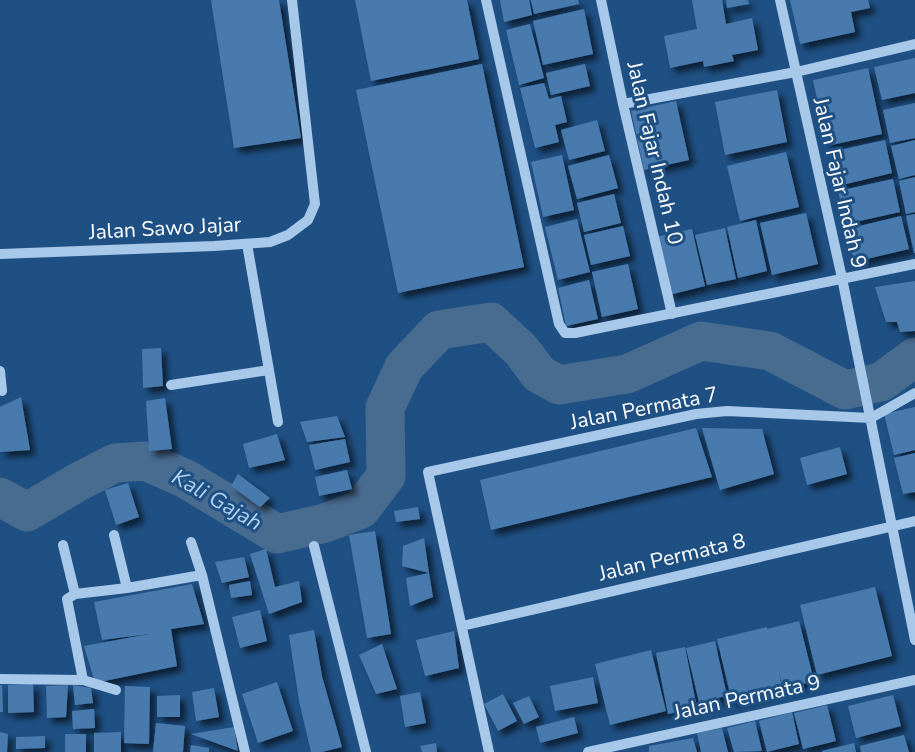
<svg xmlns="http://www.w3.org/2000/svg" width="915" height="752" viewBox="0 0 915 752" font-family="'Nunito Sans',sans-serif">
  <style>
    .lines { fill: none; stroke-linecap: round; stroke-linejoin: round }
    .river { stroke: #486b90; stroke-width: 39 }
    .building { fill: #487aad; filter: url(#shadow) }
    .minor { stroke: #a7c8e9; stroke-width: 10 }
    .labels { text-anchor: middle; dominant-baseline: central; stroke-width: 6; stroke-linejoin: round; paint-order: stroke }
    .street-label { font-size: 21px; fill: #fff; stroke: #1f5084 }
    .water-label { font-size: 22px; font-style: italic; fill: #b3d2f1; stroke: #1f5084 }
  </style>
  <defs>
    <filter id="shadow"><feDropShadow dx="5.5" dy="5.5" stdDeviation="3" flood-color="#0009"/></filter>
  </defs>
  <rect width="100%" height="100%" fill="#1f5084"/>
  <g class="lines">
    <path class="river" d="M0 497 27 512 78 482 115 463 145 461 186 479 277 534 325 523 361 509 386 476 385 408 404 367 439 330 491 322 521 350 539 374 559 385 627 374 701 341 770 351 845 390 881 382 915 357"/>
  </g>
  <path class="building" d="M211 0H279L301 138 234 148Z
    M355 0H467L479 59 371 81Z
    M500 0H529L532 15 504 22Z
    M531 0H578L579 4 534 14Z
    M692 0H722L726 24 752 18 758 50 732 55 734 61 704 67 703 61 670 68 664 36 697 29Z
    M726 0H748L749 4 727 8Z
    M790 0H868L870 8 851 12 855 32 800 44Z
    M584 9 593 54 543 65 533 21Z
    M530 24 544 78 519 85 506 30Z
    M915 58V93L882 100 874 67Z
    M482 64 524 267 398 293 356 90Z
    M585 64 590 86 551 95 546 73Z
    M868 68 882 134 827 146 813 80Z
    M544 83 549 99 561 96 567 122 555 125 559 142 535 148 520 88Z
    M777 90 787 142 725 155 715 102Z
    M676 101 689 160 644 170 631 111Z
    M915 103V138L890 143 883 110Z
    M597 120 605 151 569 160 561 130Z
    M885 140 892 173 838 186 830 152Z
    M915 140V175L899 179 891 146Z
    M786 152 799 207 740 221 727 166Z
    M562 155 574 210 543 217 531 162Z
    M609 155 618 188 577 199 568 166Z
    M915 177V212L906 214 899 181Z
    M893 179 900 212 846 224 838 191Z
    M614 194 621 223 584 232 577 203Z
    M806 213 818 264 772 275 760 223Z
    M915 214V253H914L906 216Z
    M901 216 909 249 854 262 847 229Z
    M577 219 590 272 558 280 545 227Z
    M756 220 767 271 738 278 727 227Z
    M623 226 630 256 591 265 584 235Z
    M725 228 736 279 707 285 695 235Z
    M692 229 705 286 669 295 656 237Z
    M628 264 638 309 602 317 592 272Z
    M589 280 598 319 566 326 558 288Z
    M915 281V331L900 332 897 322H886L875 287Z
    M161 348 163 386 143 388 142 349Z
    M21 397 30 450 0 452V407Z
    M165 398 172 449 149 451 146 401Z
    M915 407V450L894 455 884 414Z
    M337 416 345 437 307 442 300 422Z
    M696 428 712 477 491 530 480 480Z
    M702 428 762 429 774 474 720 490Z
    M277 434 285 460 249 468 243 444Z
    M345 439 350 462 315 470 309 445Z
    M840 447 847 474 807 485 800 458Z
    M915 453V492L903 494 894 458Z
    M347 470 352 489 319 496 315 477Z
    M238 474 270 498 260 507 231 486Z
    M128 483 139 517 116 525 105 490Z
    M418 507 420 519 396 522 394 511Z
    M375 531 391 634 367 638 349 535Z
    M424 538 429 573 402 566 403 546Z
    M266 549 275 587 299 581 302 602 269 614 250 554Z
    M244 557 249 577 222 583 215 562Z
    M429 573 433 597 410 606 406 578Z
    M250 581 252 595 231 598 229 585Z
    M192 584 204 624 171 629 177 666 95 683 84 646 149 634 102 640 94 602Z
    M875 587 892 656 817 675 800 605Z
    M260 610 267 641 240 648 232 617Z
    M799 621 814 681 783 689 779 671 782 689 732 702 717 639 767 627V629Z
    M314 630 322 676 342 747 322 752H311L299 701 289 635Z
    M454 631 459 668 425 676 416 640Z
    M715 641 727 696 699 702 686 648Z
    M382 644 397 689 376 694 359 655Z
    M685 647 697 708 668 714 656 653Z
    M651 650 666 711 610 725 595 664Z
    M593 677 598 703 555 711 550 686Z
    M277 682 293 731 258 743 242 694Z
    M33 684 34 712 8 713V685Z
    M0 685H2L3 712H0Z
    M68 685 66 717 47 718 46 686Z
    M73 685 91 688 93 703 75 705Z
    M125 686 150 687 149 744 124 743Z
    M214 688 219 717 196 721 192 692Z
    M420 692 426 723 405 727 400 696Z
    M503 694 517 721 498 731 484 704Z
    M180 695V717H157V696Z
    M893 695 901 726 856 738 848 706Z
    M529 696 539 717 524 724 513 703Z
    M827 705 836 741 803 749 794 713Z
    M94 709 95 728 73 729 72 711Z
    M792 712 799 744 767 752 759 721Z
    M574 717 578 733 540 743 536 727Z
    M755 721 762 751 734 752 727 728Z
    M156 723 185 726 183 752H153Z
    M234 727 238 751 191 734Z
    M722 728 728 752H701L697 733Z
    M0 732 8 734 7 752H0Z
    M121 732V752H94V733Z
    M65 734H86V752H65Z
    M904 735 909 752H861L860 746Z
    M45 736V748L16 749V737Z
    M693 738 697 752H649V746Z
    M436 743 437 752H422L420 746Z
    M854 743 856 752H822V751Z
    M191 745 209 748V752H190Z"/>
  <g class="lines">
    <path class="minor" d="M486 0 559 324 565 333H575L915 264
      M601 0 623 104 672 314
      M780 0 842 278 915 640
      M623 104 796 72 915 44
      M247 244 278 422
      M0 254 214 246 270 242 288 235 308 220 315 204 292 0
      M0 371 2 391
      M171 385 269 370
      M114 535 127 588
      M191 542 202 575 245 752
      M314 546 366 752
      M75 594 127 588 202 575
      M462 626 915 521
      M0 679 83 680 67 599 75 594 63 545
      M83 680 116 690
      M489 752 428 472 696 414 727 411 871 418 915 393
      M588 752 915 680"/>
  </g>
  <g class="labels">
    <g class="street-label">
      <text transform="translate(655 153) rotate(77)">Jalan Fajar Indah 10</text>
      <text transform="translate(840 183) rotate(77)">Jalan Fajar Indah 9</text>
      <text transform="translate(165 228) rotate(-3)">Jalan Sawo Jajar</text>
      <text transform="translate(644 408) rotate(-11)">Jalan Permata 7</text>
      <text transform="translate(672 557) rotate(-13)">Jalan Permata 8</text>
      <text transform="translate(747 697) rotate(-12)">Jalan Permata 9</text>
    </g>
    <g class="water-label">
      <text transform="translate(217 500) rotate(30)">Kali Gajah</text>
    </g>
  </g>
</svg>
